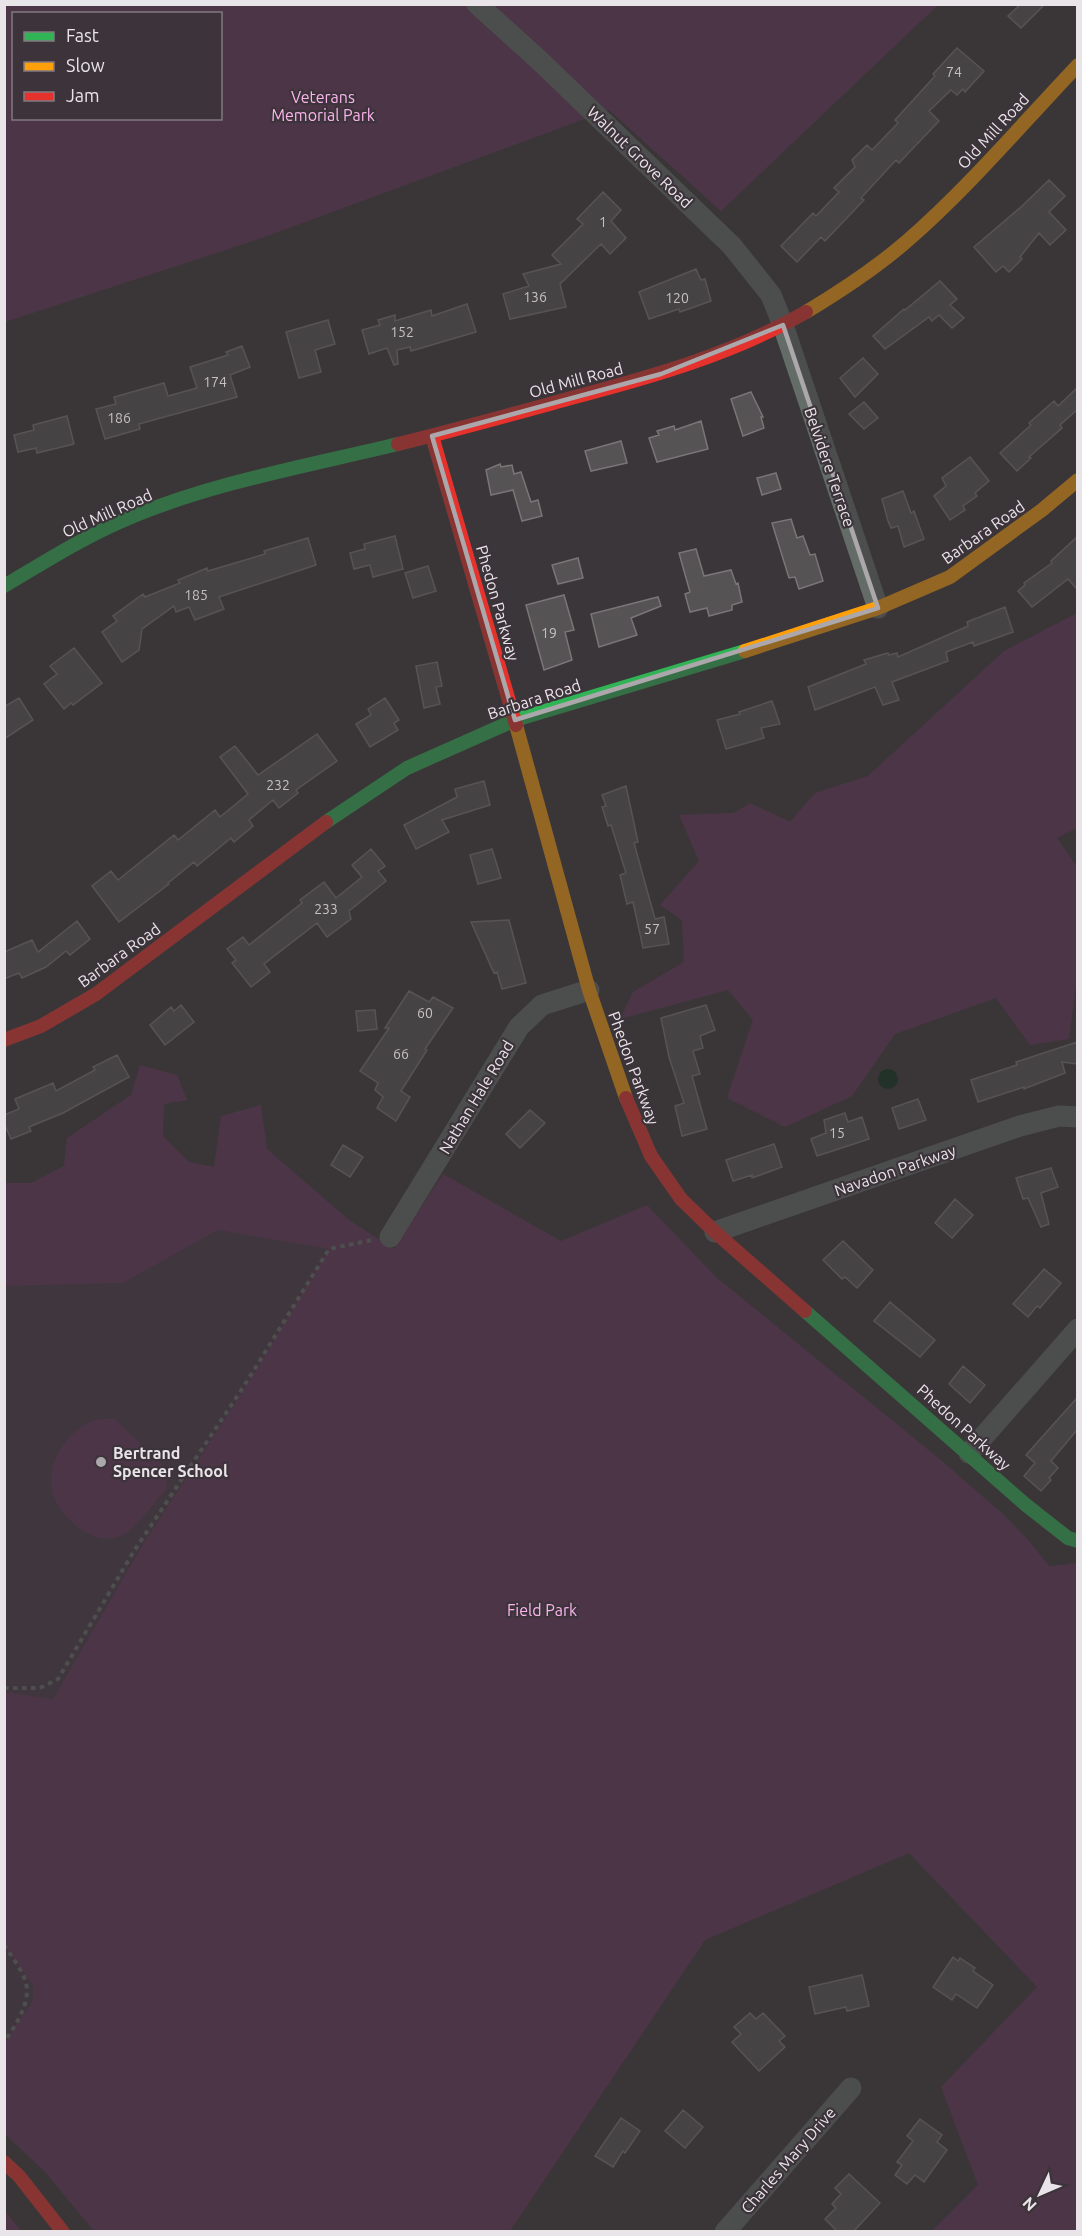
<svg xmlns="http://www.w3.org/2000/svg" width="1082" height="2236" viewBox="0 0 1082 2236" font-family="Ubuntu,sans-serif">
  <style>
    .built { fill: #453943 }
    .green { fill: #613359; fill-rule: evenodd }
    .water { fill: #052d16 }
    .building { fill: #565355; stroke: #797578; stroke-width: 1.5 }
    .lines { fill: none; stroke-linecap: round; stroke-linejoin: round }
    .path { stroke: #676c69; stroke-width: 4; stroke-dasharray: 4.5 4.5; stroke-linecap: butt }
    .street { stroke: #636c66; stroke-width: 21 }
    .fast { stroke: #30b455; stroke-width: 14 }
    .slow { stroke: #ff9f0a; stroke-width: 14 }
    .jam { stroke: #e5322d; stroke-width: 14 }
    .marked { fill: none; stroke: #aca7ab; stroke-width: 4.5; stroke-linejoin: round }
    .poi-dot { fill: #aca7ab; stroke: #3c343a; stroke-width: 2 }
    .labels { text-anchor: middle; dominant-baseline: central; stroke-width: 4.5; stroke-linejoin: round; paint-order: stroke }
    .number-label { font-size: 14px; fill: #c4c0c3 }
    .park-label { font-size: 16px; fill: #fdb4ee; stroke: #3c343a }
    .street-label { font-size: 16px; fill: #e9e4e8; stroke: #3c343a }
    .poi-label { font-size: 16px; font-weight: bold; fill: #e9e4e8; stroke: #3c343a; text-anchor: start }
  </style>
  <rect width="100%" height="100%" fill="#3a3639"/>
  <path class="built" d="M218 1230 329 1249 251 1379 143 1544 53 1699 5 1692 4 1286 123 1283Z
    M4 1705 47 1980 5 2042H4Z"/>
  <path class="green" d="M4 5H938L721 211 609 110 259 239 5 322ZM14 14H220V118H14Z
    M1077 613V828L1057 838 1077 867V977L1069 1039 1030 1045 996 998 895 1034 852 1096 785 1127 727 1098 753 1020 728 990 620 1019 633 992 684 962 682 920 660 905 699 861 679 815 734 813 750 803 790 822 815 793 868 776 1004 651Z
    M140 1065 177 1075 187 1100 164 1104 163 1136 189 1162 214 1167 221 1116 261 1105 267 1149 349 1220 394 1249 443 1174 561 1241 647 1205 716 1277 942 1461 1005 1516 1029 1541 1049 1566 1077 1563V2231H932L978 2185 941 2087 1037 1987 909 1853 705 1940 510 2231H94L45 2172 5 2134V2042L33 2001V1985L5 1946V1692L53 1699 143 1544 251 1379 329 1249 218 1230 123 1283 5 1286V1183H31L64 1166 67 1138 131 1095Z
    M115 1419 164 1466 167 1488C158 1498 134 1530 123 1535 96 1548 64 1522 54 1497 43 1467 65 1433 92 1421 98 1419 108 1419 115 1419Z
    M5 2211 21 2231H5Z"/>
  <path class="water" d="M878 1079a10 10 0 1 1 20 0a10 10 0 1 1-20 0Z"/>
  <path class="building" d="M1021 4H1045L1021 28 1008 16Z
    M957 48 984 71 965 92 963 89 957 95 951 90 929 111 939 121 899 163 896 160 861 198 864 200 825 241 821 237 797 262 781 246 813 213 816 216 839 192 834 188 855 167 852 160 867 145 872 150 898 123 895 120 935 76 933 74Z
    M1049 180 1065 196 1049 212 1066 230 1050 245 1039 233 1020 257 1022 259 1009 272 1003 266 996 272 974 247 1021 207Z
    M603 192 621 210 611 221 626 238 610 254 601 244 560 284 566 307 510 319 503 294 529 286 523 274 561 264 552 255 583 224 577 219Z
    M696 269 701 280 705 279 711 301 680 312 679 309 649 319 639 292Z
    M940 281 957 299 950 305 964 318 952 328 939 315 932 321 929 317 885 349 873 336 904 309 905 310Z
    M467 304 476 332 411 351 410 347 397 350 398 364 394 365 387 348 369 354 362 330 380 325 378 320 395 315V321L431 310 432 316Z
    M328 320 335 344 315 350 321 372 299 378 286 332Z
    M242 346 250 367 230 375 237 397 139 424 140 429 105 439 96 409 116 404 114 397 164 383 168 396 197 388 190 367 228 355 226 352Z
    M863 358 878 374 855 397 840 378Z
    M1077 388V410L1060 425 1062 428 1029 457 1031 458 1017 471 1000 453 1031 425 1029 423 1054 401 1058 406Z
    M751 392 763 417H761L764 428 743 436 731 399Z
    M864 402 878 418 864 429 849 414Z
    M67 416 74 444 37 453 36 448 18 452 14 435 34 430 33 425Z
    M701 421 708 449 657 462 649 438 659 435 657 431 674 426 675 430Z
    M621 441 627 463 591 471 585 451Z
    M970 457 989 481 975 493 977 496 963 506 965 510 950 520 934 496 946 486 942 478Z
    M500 464 501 467 512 465 514 474 521 472 531 502 538 500 542 516 522 521 513 490 491 495 486 470Z
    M776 473 781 489 762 495 757 478Z
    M903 491 911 513 914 511 924 539 904 547 898 526 891 528 888 521 882 499Z
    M791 519 797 538 803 536 810 555 815 554 823 581 799 589 795 577 789 578 772 523Z
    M395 536 403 569 373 577 370 565 354 569 350 553 365 549 364 544Z
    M1077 537V589L1068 579 1032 607 1018 591 1025 585 1024 583 1052 563 1051 561Z
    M308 538 316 565 219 597 224 609 195 620 189 607 176 612 174 606 142 629 139 650 122 662 102 632 117 621 113 616 143 594 145 597 180 583 178 580 207 568 208 571 265 554 264 551Z
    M696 549 704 576 731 570 736 584 738 583 742 602 732 605V610L709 616 707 608 690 612 685 594 690 592 679 553Z
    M578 558 583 578 558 584 552 565Z
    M428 566 436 591 413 598 405 573Z
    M564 595 574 630 565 632 572 660 544 670 526 605Z
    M658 597 661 606 631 618 637 635 599 647 591 614Z
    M1005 607 1013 632 974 646 973 642 946 652 948 661 892 682 899 700 883 705 875 687 815 710 808 687 866 664 864 660 888 653 889 655 897 653 898 657 968 626 967 622Z
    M74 648 102 683 73 705 71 703 64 709 44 684 57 674 50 666Z
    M437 662 442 686 436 687 440 704 424 708 416 666Z
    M19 698 33 720 4 739V707Z
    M385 698 399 720 394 723 398 730 370 747 356 724 371 715 368 709Z
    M772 701 780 724 761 728 764 738 726 749 717 720 740 714 739 712Z
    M317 734 337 761 296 790 298 793 279 808 273 800 249 820 253 826 234 842 231 838 197 866 194 862 168 883 169 884 119 922 92 886 111 871 118 880 174 835 178 840 215 810 220 817 248 794 220 757 235 746 258 775Z
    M484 781 490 805 442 820 449 832 416 849 404 825 457 797 455 789Z
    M626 786 638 842 634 843 655 919 664 917 669 944 643 948 633 902 627 904 620 875 626 873 611 825 608 826 602 807 606 806 602 795Z
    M371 849 385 866 378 871 386 881 349 911 351 919 327 937 317 923 264 964 270 972 251 987 232 963 236 960 227 949 243 937 249 945 302 903 300 900 324 882 336 898 362 877 352 865Z
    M492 849 501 878 478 884 470 855Z
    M509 920 526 983 502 989 497 972 494 973 471 922Z
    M77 921 90 939 70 955 66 951 46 967 22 978 19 973 4 979V952L32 940 38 952Z
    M409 991 429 1002 433 997 453 1008 425 1049 427 1050 401 1091 410 1097 396 1121 377 1108 383 1097 375 1090 378 1083 360 1071 389 1028H385Z
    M181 1005 194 1022 165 1045 150 1025 171 1007 174 1011Z
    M706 1005 715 1030 700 1036 703 1048 693 1051 700 1074 692 1076 707 1129 682 1136 675 1106 684 1103 669 1057 661 1018Z
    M375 1010 377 1029 358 1031 356 1011Z
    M1077 1042V1064L1062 1062 1065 1073 1024 1089V1087L978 1102 971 1080 1017 1065 1016 1062Z
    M117 1055 129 1077 63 1113 29 1127 31 1131 11 1139 4 1123V1115L19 1109 15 1099 53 1083 56 1091 95 1070 93 1067Z
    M918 1099 926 1120 899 1129 892 1108Z
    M530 1110 545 1123 520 1148 506 1134Z
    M845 1113 848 1122 862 1117 869 1139 817 1156 811 1139 826 1133 824 1120Z
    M774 1144 782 1167 752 1178V1175L733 1181 726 1160Z
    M343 1145 363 1157 350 1177 331 1165Z
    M1051 1168 1058 1187 1041 1193 1049 1224 1041 1227 1028 1198 1023 1199 1016 1178Z
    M955 1199 973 1215 952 1238 935 1223Z
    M843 1241 873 1270 857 1288 845 1277 842 1279 823 1260Z
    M1044 1269 1061 1283 1040 1308 1037 1306 1028 1317 1013 1304Z
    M890 1302 935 1340 920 1357 874 1321Z
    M963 1366 985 1385 970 1403 949 1384Z
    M1077 1398V1430L1051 1461 1058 1468 1049 1478 1051 1480 1041 1491 1024 1476 1035 1463 1026 1455Z
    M953 1957 958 1961 960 1958 975 1968 973 1971 993 1985 977 2008 956 1994 952 2000 933 1987Z
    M862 1975 869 2006 847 2011 846 2007 815 2014 809 1987Z
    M750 2013 756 2019 763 2013 785 2036 779 2041 785 2047 759 2071 732 2042 741 2034 734 2027Z
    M683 2110 703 2127 685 2148 665 2131Z
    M621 2118 640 2131 625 2153 623 2151 613 2167 595 2156Z
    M920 2119 942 2135 937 2142 947 2150 924 2182 915 2175 907 2184 895 2175 902 2165 897 2162 913 2141 907 2136Z
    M849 2174 880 2203 853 2232H838L825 2219 836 2208 832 2204 841 2194 835 2188Z"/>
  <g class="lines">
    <path class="path" d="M4 1688H40L58 1679 134 1551 244 1386 329 1249 372 1240
      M4 1945C11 1955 19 1966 24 1977 34 1999 16 2025 4 2042"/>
    <path class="street" d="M477 4 539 60 732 246 771 295 783 325 878 608
      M715 1232 1020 1126 1059 1116 1078 1117
      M390 1237 519 1027 542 1005 589 990
      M969 1453 1078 1329
      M725 2232 851 2088"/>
    <path class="fast" d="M4 586C43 563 82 538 124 520 210 483 307 466 398 444
      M326 822 407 768 515 720 745 651
      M805 1311 1026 1505 1068 1538 1078 1541"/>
    <path class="slow" d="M806 312C841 291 876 268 907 241 968 188 1022 124 1078 65
      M745 651 878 608 950 577 1042 510 1078 480
      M516 725 589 990 626 1098"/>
    <path class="jam" d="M432 436 516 725
      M398 444C456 430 513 414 571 398 651 377 733 354 806 312
      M4 1040 41 1026 96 994 326 822
      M626 1098 651 1156 681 1199 715 1232 805 1311
      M4 2162 19 2176 63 2232"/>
  </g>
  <path d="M0 0H1082V2236H0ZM783 325 878 608 515 720 432 436 661 374Z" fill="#3a3639" fill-opacity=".55" fill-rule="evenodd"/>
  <path class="marked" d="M783 325 878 608 515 720 432 436 661 374Z"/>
  <circle class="poi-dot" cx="101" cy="1462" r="6"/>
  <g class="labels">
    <g class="number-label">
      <text x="954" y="72">74</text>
      <text x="603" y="222">1</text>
      <text x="535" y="297">136</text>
      <text x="677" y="298">120</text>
      <text x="402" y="332">152</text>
      <text x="215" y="382">174</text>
      <text x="119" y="418">186</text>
      <text x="196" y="595">185</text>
      <text x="549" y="633">19</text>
      <text x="278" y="785">232</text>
      <text x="326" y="909">233</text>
      <text x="652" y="929">57</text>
      <text x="425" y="1013">60</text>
      <text x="401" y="1054">66</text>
      <text x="837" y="1133">15</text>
    </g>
    <g class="park-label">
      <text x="323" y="97">Veterans<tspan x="323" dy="18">Memorial Park</tspan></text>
      <text x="542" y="1610">Field Park</text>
    </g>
    <g class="street-label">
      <text transform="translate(993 131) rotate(-47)">Old Mill Road</text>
      <text transform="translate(640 157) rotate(44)">Walnut Grove Road</text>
      <text transform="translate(576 380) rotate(-15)">Old Mill Road</text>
      <text transform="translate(830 467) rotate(71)">Belvidere Terrace</text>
      <text transform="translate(107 513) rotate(-24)">Old Mill Road</text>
      <text transform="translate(983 532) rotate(-35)">Barbara Road</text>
      <text transform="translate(498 603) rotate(74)">Phedon Parkway</text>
      <text transform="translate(534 699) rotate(-18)">Barbara Road</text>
      <text transform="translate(119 955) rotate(-36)">Barbara Road</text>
      <text transform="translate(634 1068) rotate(70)">Phedon Parkway</text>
      <text transform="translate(476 1097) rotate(-59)">Nathan Hale Road</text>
      <text transform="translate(895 1170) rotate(-19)">Navadon Parkway</text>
      <text transform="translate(964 1427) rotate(42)">Phedon Parkway</text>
      <text transform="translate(788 2160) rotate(-49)">Charles Mary Drive</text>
    </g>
    <g class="poi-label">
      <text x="113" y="1453">Bertrand<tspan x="113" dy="18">Spencer School</tspan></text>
    </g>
  </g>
  <rect width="1082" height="2236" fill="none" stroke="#e9e4e8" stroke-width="12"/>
  <rect x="12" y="12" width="210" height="108" fill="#3c343a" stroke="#817a80" stroke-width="1.5"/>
  <rect x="24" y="32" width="30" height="9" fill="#30b455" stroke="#817a80" stroke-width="1.5"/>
  <text x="66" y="42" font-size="18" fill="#e9e4e8">Fast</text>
  <rect x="24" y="62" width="30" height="9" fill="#ff9f0a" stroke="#817a80" stroke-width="1.5"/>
  <text x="66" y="72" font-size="18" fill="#e9e4e8">Slow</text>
  <rect x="24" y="92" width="30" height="9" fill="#e5322d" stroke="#817a80" stroke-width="1.5"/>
  <text x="66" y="102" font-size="18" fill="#e9e4e8">Jam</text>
  <g transform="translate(1040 2194) rotate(226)" stroke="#3c343a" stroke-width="4.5" paint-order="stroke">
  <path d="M0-4.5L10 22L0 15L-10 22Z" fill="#e9e4e8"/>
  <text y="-9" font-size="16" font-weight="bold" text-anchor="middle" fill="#e9e4e8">N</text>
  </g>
</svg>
